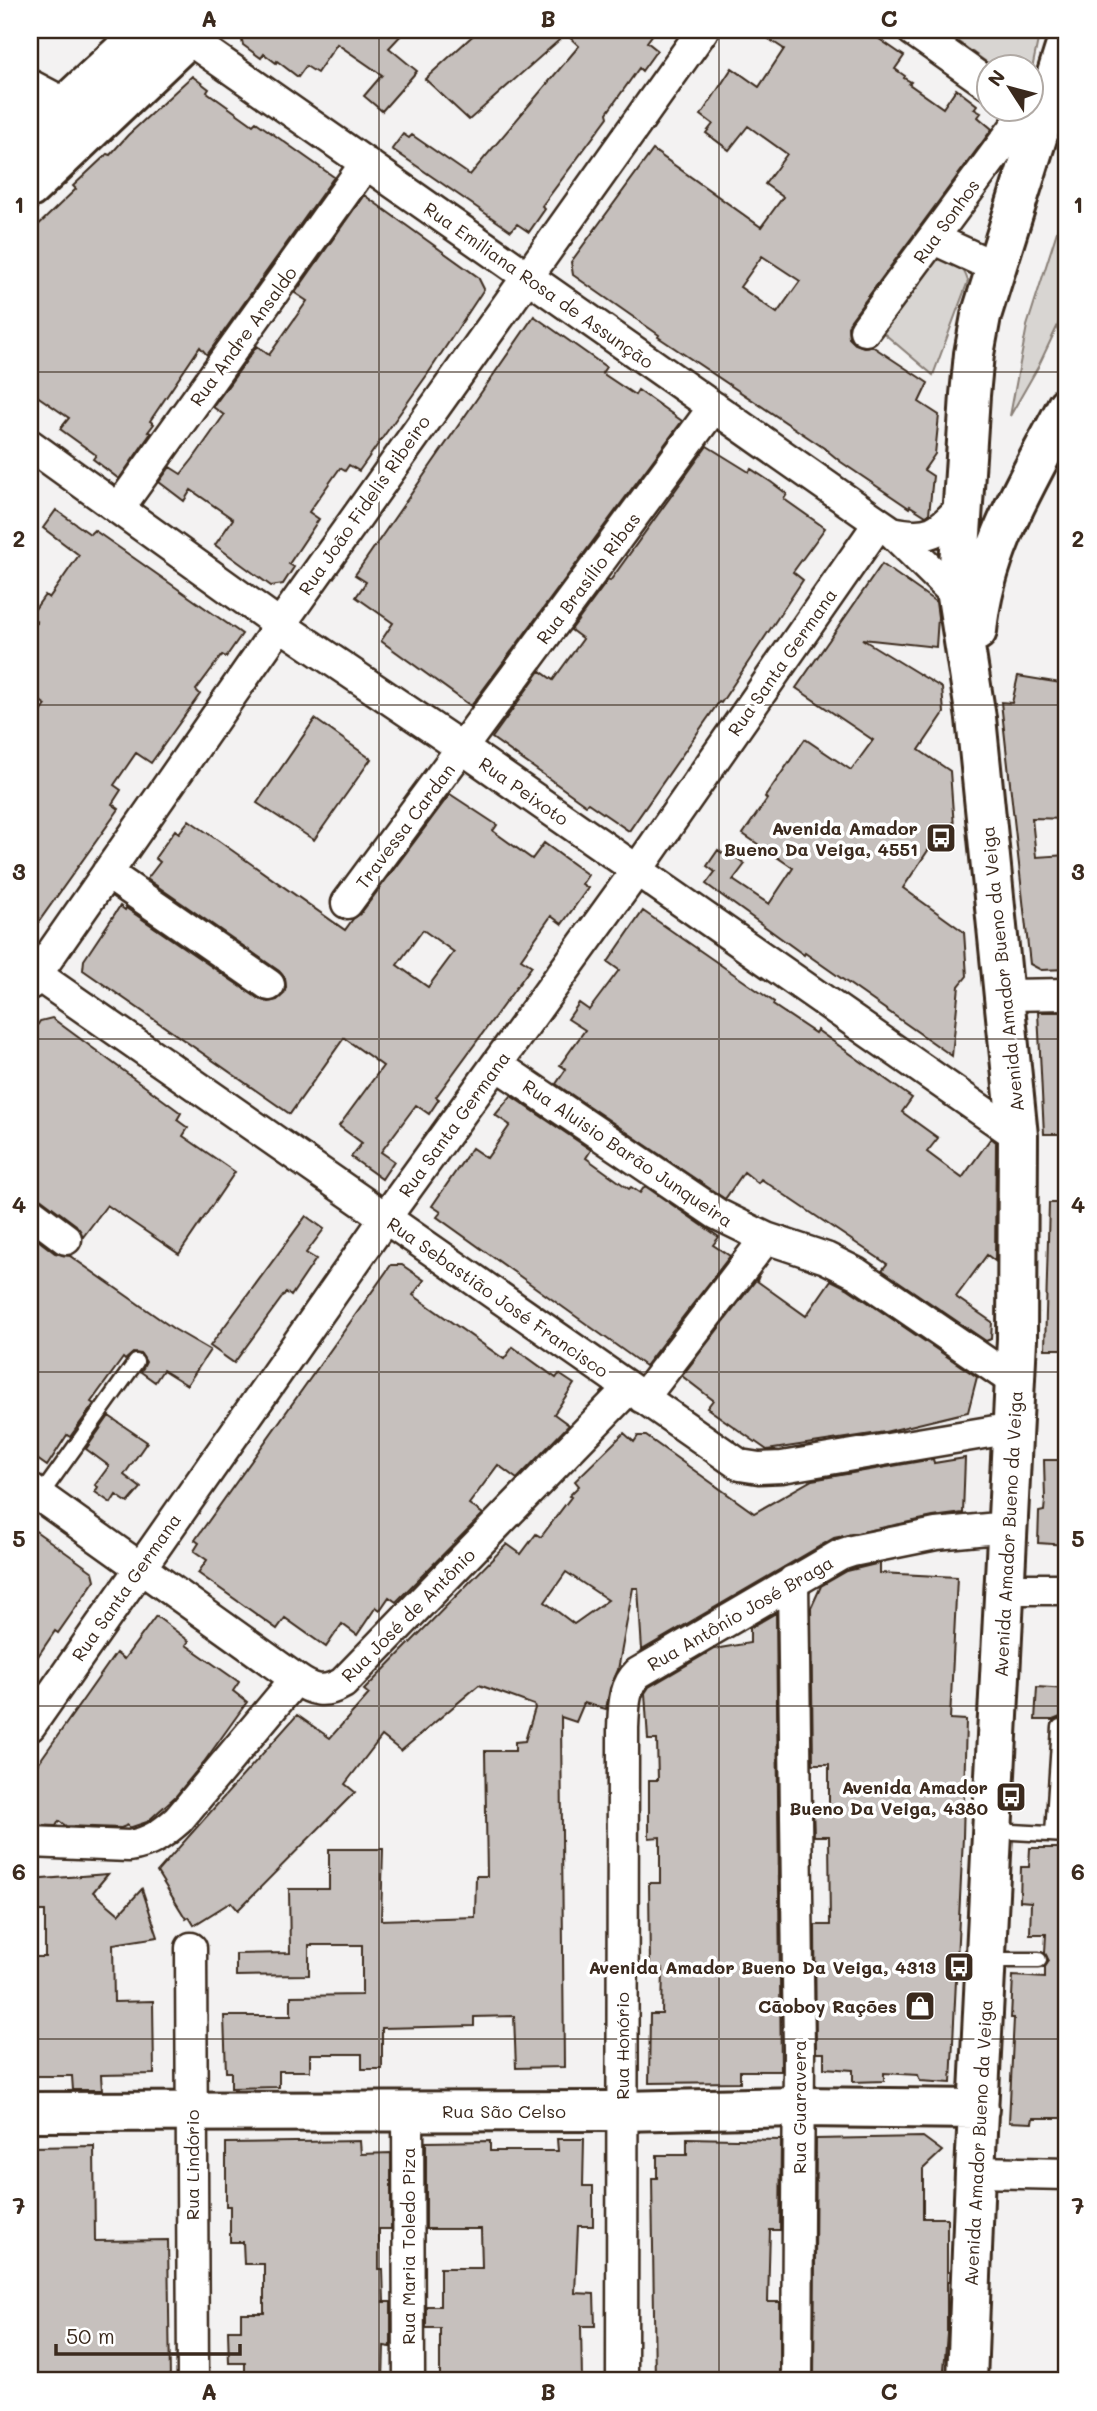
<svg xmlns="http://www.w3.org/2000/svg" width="1097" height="2411" viewBox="0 0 1097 2411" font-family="Mali,sans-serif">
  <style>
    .green { fill: #d8d5d2; stroke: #8a8078; stroke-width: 2 }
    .building { fill: #c6c0bd; stroke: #3b2a1e; stroke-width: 2; fill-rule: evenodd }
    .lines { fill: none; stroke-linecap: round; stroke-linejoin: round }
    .lane-casing { stroke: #3b2a1e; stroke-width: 19 }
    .street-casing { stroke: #3b2a1e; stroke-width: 35 }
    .secondary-casing { stroke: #3b2a1e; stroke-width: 44 }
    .primary-casing { stroke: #3b2a1e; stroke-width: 44 }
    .lane { stroke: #fff; stroke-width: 14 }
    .street { stroke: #fff; stroke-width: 30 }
    .secondary { stroke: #fff; stroke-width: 38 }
    .primary { stroke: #fff; stroke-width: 38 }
    .grid { fill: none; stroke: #3b2a1e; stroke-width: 2; stroke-opacity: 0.55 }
    .labels { text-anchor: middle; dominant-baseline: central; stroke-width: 7; stroke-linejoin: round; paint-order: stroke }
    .street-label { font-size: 18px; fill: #3b2a1e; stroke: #fff }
    .poi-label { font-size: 18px; font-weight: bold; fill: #3b2a1e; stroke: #fff; text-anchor: end }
    .neatline { fill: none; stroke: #3b2a1e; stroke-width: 2.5 }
    .grid-label { font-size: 23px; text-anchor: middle; font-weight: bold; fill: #3b2a1e }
  </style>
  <rect width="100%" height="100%" fill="#f3f2f2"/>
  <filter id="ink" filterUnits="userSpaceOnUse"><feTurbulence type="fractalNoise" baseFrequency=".0143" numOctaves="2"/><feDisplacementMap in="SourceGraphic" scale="14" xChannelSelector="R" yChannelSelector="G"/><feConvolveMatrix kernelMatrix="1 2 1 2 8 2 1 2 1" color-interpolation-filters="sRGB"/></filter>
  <g filter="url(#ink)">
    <path class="green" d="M942 30H1040L1031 74 1030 66H992Z
      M1067 200V306L1038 367 1010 416 1027 326Z
      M943 258C958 262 963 266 968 281L933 375 880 330 931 261Z"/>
    <path class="building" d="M248 30H406L389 48 417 71 382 111 364 96 382 75 337 44 317 73 306 66 298 77 277 61 276 63 264 54 261 58 243 45 241 36Z
      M479 30H656L647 42 657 50 642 71 639 68 607 113 608 117 542 206 545 209 529 232 517 224 511 231 392 149 403 134 409 138 412 135 470 175 579 46 566 34 469 120 425 79Z
      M755 30H866L904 56 895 69 905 76 904 78 911 82 909 84 943 108 956 89 977 105 974 109 981 113 978 117 992 129 851 320 848 327 849 338 855 344 864 347 872 346 928 383 919 402 939 415 935 454 924 470 933 476 929 514 926 516 910 506 909 508 841 462 824 448 658 337 659 335 573 275 571 262 653 150 761 227 783 197 765 184 787 154 748 126 729 150 706 133 713 124 701 115 732 68 759 87 784 49ZM762 256 800 281 777 313 740 287Z
      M192 76 209 89 207 92 253 125 256 122 334 177 207 355 200 347 150 421 154 424 148 432 151 433 119 479 93 459 96 455 60 429 69 418 30 391V309L36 302 30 297V233L76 189 73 186 107 154 110 155 128 135Z
      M364 195 478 277 484 289 427 375 359 471 349 465 345 471 340 468 309 512 319 519 289 564 294 567 283 584 271 586 215 545 233 519 191 490 184 501 159 482 170 467 181 474 193 459 224 415 213 407 257 346 269 355 307 301 295 293Z
      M534 316 606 367 602 373 635 395 638 390 682 421 471 706 381 641 393 623 356 597 366 582 355 575Z
      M707 446 749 472 751 469 771 482 787 494 784 499 825 528 793 572 803 580 721 703 719 702 629 831 588 803 586 805 492 738 540 671 553 680 583 639 571 630 608 580 610 581Z
      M56 510 90 534 94 530 242 634 226 657 222 655 196 690 200 694 151 763 136 753 114 785 121 790 112 804 119 809 30 934V728L46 705 30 694V633L37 622 30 616 45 595 49 598 79 555 43 528Z
      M882 564 936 602 938 617 936 647 862 639 942 688 944 713 919 750 950 771 955 841 941 831 903 888 964 932 967 976 959 986 952 1056 805 953 804 955 706 884 715 872 707 866 718 850 726 856 729 852 745 864 733 880 769 904 793 868 743 834 767 799 765 797 805 739 851 770 873 740 796 688Z
      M1018 676 1067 684V819L1032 818 1036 857 1067 855V969L1041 970 1030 964 1001 702 1012 703Z
      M315 719 371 759 314 840 257 803Z
      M450 794 497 825 493 831 532 859 544 843 588 875 582 884 588 888 562 924 551 916 521 959 532 966 436 1097 439 1099 429 1114 416 1105 381 1152 394 1161 382 1179 351 1157 362 1143 339 1126 383 1066 344 1038 290 1114 83 970 84 960 120 906 125 910 126 908 259 999 268 1002 277 1000 284 994 286 987 285 978 279 971 147 879 160 862 155 858 175 830 179 833 189 820 345 930 353 919 361 913ZM423 930 454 952 428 987 397 965Z
      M643 911 774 1002 773 1005 815 1033 817 1030 912 1098 902 1112 938 1138 927 1152 962 1178 991 1138 996 1142 995 1261 987 1255 956 1297 992 1322 991 1339 986 1341 882 1270 887 1264 761 1179 758 1183 744 1172 725 1199 556 1084 566 1069 560 1065 585 1030 568 1019 579 1003 589 1010 619 970 608 962Z
      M1038 1012H1067V1134H1044Z
      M52 1018 181 1113 177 1120 188 1128 183 1136 235 1172 179 1254 107 1205 83 1237 76 1225 40 1198 30 1195V1037L40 1021Z
      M511 1096 591 1150 586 1158 629 1189 631 1187 640 1193 645 1186 719 1237 713 1245 730 1256 645 1366 437 1217 441 1212 432 1206 472 1148 487 1158 510 1125 495 1115Z
      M1049 1203H1067V1349H1045Z
      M306 1216 324 1229 306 1253 316 1259 291 1296 286 1292 234 1363 210 1346Z
      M30 1234 55 1253 70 1256 174 1329 210 1350 187 1385 163 1370 155 1382 141 1372 146 1362 141 1354 133 1353 125 1360 123 1358 91 1402 94 1404 70 1437 67 1435 47 1466 30 1454Z
      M391 1265H402L424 1280 413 1295 504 1359 513 1347 556 1378 559 1374 574 1384 554 1414 569 1425 517 1479 498 1465 469 1504 483 1514 396 1602 389 1597 380 1610 376 1607 357 1635 342 1624 326 1647 285 1618 277 1629 198 1573 207 1560 194 1551 199 1543 195 1540Z
      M759 1276 757 1281 806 1316 831 1280 847 1288 977 1377 968 1412 885 1432 767 1450 707 1408 713 1400 682 1376Z
      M109 1416 147 1442 124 1475 141 1488 128 1503 116 1495 111 1503 95 1492 98 1487 95 1485 109 1466 86 1449Z
      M624 1433 634 1442 638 1436H646L754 1513 812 1480 933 1459 934 1463 965 1458 963 1513 933 1517 834 1538 642 1650 638 1588H633L618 1670 610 1688 606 1709 584 1703 576 1722 561 1717 564 2067 516 2068 514 2016 474 2017V2026L382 2028V2069H362V2054H310V2071H279V2087L231 2088V2072H226L224 2016H291V1996L362 1995V1945H309V1975L236 1976V1954L290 1953 289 1889H329V1849H383L381 1920 475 1917 476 1876H487L485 1751H515V1742L525 1741 535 1708 534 1705 479 1685 401 1751 382 1736 345 1784 355 1792 238 1910 231 1902 194 1925 189 1917 186 1919 157 1872 297 1715 330 1738 369 1694 364 1690 507 1544 521 1554 536 1534 541 1537 571 1497 569 1496 579 1486 575 1481ZM566 1572 608 1600 574 1624 545 1602Z
      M1044 1460H1067V1545L1038 1543 1039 1512 1044 1511 1045 1500Z
      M30 1527 93 1572 95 1580 58 1633 55 1631 30 1668Z
      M880 1563V1573L957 1577 950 1719 966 1720 963 1837 951 2083 920 2081 918 2075 884 2073V2081L853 2082V2070L824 2068V2053H816L815 1925H830L829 1836H814L813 1807H829V1764H813L811 1608 821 1586 847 1571Z
      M776 1613 781 2071H740V2082L649 2083 650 2014H662L663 1968H650L649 1883H660V1837L649 1838V1780H658L657 1740H648L645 1693 649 1687 714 1649 750 1643V1628Z
      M156 1616 189 1641 186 1645 239 1682 233 1691 247 1702 204 1762 176 1796 147 1822 129 1828 128 1825 121 1828 66 1826 59 1821 56 1826 30 1825V1775L116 1653 124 1659Z
      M1037 1687 1067 1689V1721L1060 1717 1053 1720H1035Z
      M1030 1848H1067V2118H1033L1032 2123 1009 2122 1014 2018H1011L1013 1976 1045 1978V1967L1049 1961 1045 1953 1046 1934H1030L1031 1902 1020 1901 1021 1867H1029Z
      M108 1874 93 1892 119 1914 142 1889 158 1937 113 1944 114 2002 153 2001 154 2074 101 2075 102 2090H73L72 2076H30V1957H45V1911H30V1880Z
      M923 2137 942 2151 923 2169V2218H947V2334L943 2381H814L816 2139Z
      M687 2138 781 2140 780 2230H770L768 2302H780V2381H655L652 2178H657V2155H687Z
      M557 2139H584L583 2186H593V2226H578L575 2293 594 2294 595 2326H581L582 2380 440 2381V2328H426V2306H440V2268H482L481 2229H426V2142L490 2141V2151H558Z
      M360 2141 361 2154 391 2153V2229H379V2269H383L384 2302H391V2347L384 2346 383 2381H245V2363H229L228 2330H241V2313H264V2264H244L243 2242H230V2206H226V2143Z
      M94 2146 95 2241 168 2240 170 2381H31L33 2358H30L31 2147Z"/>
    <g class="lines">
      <g class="lane-casing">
        <path id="lane" d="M40 1496 136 1362
          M995 1831 1067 1835
          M1053 1834 1060 1727
          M988 1960H1039"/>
      </g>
      <g class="street-casing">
        <path id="street" d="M912 30 988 84
          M187 38 879 523 892 532 957 596
          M30 85 66 104
          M934 239 995 267
          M865 330 1027 111
          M30 445 280 625 462 748 1018 1136
          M119 508 366 163
          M892 532C929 540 939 533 963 505
          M107 873 269 985
          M347 903 714 407
          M30 970 740 1465 759 1468 782 1467 1013 1428
          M30 984 280 625 703 30
          M1005 995 1067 994
          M497 1065 717 1214 766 1238 826 1258 856 1273 1015 1382
          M30 1212 66 1239
          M643 1398 766 1238
          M30 1489 296 1679
          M793 1581 799 2050 797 2381
          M1005 1589H1067
          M30 1726 386 1217 637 870 879 523
          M30 1842 129 1846C150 1843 162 1834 178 1820L296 1679C313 1691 324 1694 343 1683L629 1388
          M191 1948 193 2381
          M408 2111 409 2381
          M975 2172 1067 2174
          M622 2381 623 1728C624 1709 623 1687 638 1673L840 1555 852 1551 936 1534 1008 1527"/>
      </g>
      <g class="secondary-casing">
        <path id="secondary" d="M977 631C984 548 1030 478 1067 406
          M30 2112 622 2111 799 2107 979 2109
          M967 2381 975 2172 1017 1339 1018 1136 976 718 957 596 970 395 974 354 981 316 1067 42"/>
      </g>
      <g class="primary-casing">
        <path id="primary" d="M30 138 146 30
          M30 188 196 30"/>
      </g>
      <use href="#lane" class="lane"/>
      <use href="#street" class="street"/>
      <use href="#secondary" class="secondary"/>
      <use href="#primary" class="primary"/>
    </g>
  </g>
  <path class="grid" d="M379 30V2381M719 30V2381M30 372H1067M30 705H1067M30 1039H1067M30 1372H1067M30 1706H1067M30 2039H1067"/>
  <defs>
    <g id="bus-square" transform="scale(1.575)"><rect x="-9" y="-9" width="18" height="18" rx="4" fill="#3b2a1e" stroke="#fff"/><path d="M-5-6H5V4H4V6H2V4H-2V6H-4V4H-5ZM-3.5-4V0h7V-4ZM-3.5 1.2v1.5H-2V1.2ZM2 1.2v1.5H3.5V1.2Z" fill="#fff"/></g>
    <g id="shop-square" transform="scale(1.575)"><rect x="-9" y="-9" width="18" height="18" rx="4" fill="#3b2a1e" stroke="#fff"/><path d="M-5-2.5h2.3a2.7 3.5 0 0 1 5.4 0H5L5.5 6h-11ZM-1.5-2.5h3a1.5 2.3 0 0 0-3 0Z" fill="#fff"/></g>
  </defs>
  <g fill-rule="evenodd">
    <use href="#bus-square" x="941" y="838"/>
    <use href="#bus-square" x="1011" y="1797"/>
    <use href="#bus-square" x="959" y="1967"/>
    <use href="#shop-square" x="920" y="2006"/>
  </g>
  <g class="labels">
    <g class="street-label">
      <text transform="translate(946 221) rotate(-54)">Rua Sonhos</text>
      <text transform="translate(539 285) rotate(35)">Rua Emiliana Rosa de Assunção</text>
      <text transform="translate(243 336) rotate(-54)">Rua Andre Ansaldo</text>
      <text transform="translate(364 505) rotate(-55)">Rua João Fidelis Ribeiro</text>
      <text transform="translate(588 578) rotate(-53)">Rua Brasílio Ribas</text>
      <text transform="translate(782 662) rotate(-55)">Rua Santa Germana</text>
      <text transform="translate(524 791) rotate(35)">Rua Peixoto</text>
      <text transform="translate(405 826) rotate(-53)">Travessa Cardan</text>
      <text transform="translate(1002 969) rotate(-96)">Avenida Amador Bueno da Veiga</text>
      <text transform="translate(454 1124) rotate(-54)">Rua Santa Germana</text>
      <text transform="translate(628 1153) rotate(34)">Rua Aluisio Barão Junqueira</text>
      <text transform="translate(498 1297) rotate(35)">Rua Sebastião José Francisco</text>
      <text transform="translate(1008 1534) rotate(-87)">Avenida Amador Bueno da Veiga</text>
      <text transform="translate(126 1587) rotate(-55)">Rua Santa Germana</text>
      <text transform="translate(740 1613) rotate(-30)">Rua Antônio José Braga</text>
      <text transform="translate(408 1615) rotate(-45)">Rua José de Antônio</text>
      <text transform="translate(622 2046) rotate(-90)">Rua Honório</text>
      <text transform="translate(799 2107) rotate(-90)">Rua Guaravera</text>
      <text x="504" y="2111">Rua São Celso</text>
      <text transform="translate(978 2143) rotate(-87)">Avenida Amador Bueno da Veiga</text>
      <text transform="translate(192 2165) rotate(-90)">Rua Lindório</text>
      <text transform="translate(408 2246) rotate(-90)">Rua Maria Toledo Piza</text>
    </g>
    <g class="poi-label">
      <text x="918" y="828">Avenida Amador<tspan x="918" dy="21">Bueno Da Veiga, 4551</tspan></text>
      <text x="988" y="1787">Avenida Amador<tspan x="988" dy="21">Bueno Da Veiga, 4380</tspan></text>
      <text x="936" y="1967">Avenida Amador Bueno Da Veiga, 4313</text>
      <text x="897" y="2006">Cãoboy Rações</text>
    </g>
  </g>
  <rect width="1097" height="2411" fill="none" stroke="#fff" stroke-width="77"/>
  <g transform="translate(1010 88) rotate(306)"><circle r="33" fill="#ffffff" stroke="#b1aaa5" stroke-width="2"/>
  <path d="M0-5L12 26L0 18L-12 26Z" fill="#3b2a1e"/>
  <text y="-10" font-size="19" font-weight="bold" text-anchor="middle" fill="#3b2a1e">N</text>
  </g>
  <path d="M56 2344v10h184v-10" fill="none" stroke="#3b2a1e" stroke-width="3.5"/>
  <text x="66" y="2344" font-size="21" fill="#3b2a1e" stroke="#ffffff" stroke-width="5" paint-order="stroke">50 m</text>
  <rect x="38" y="38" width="1020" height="2334" class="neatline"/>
  <g class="grid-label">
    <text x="209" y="27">A</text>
    <text x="548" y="27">B</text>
    <text x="889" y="27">C</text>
    <text x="19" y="213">1</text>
    <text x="1078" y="213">1</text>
    <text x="19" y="547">2</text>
    <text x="1078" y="547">2</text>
    <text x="19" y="880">3</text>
    <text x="1078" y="880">3</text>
    <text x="19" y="1213">4</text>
    <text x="1078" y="1213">4</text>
    <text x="19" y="1547">5</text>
    <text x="1078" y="1547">5</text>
    <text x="19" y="1880">6</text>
    <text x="1078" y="1880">6</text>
    <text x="19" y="2214">7</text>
    <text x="1078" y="2214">7</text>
    <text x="209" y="2400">A</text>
    <text x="548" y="2400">B</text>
    <text x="889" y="2400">C</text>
  </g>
</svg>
